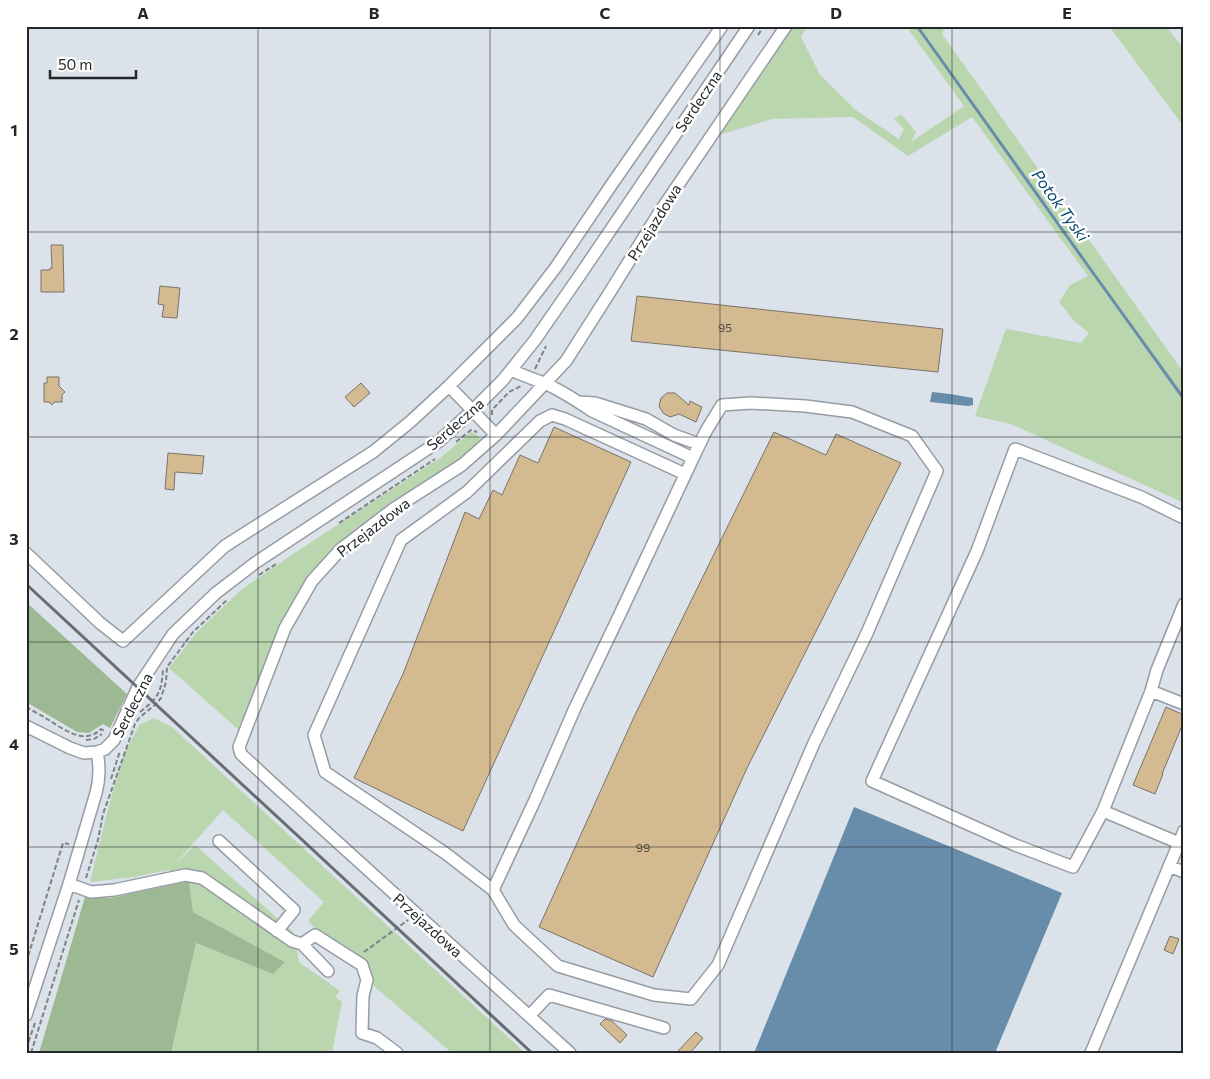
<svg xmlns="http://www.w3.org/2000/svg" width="1210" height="1079" viewBox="0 0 1210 1079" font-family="Commissioner,sans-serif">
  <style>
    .green { fill: #b9d6af }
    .forest { fill: #9db993 }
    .water { fill: #688dab }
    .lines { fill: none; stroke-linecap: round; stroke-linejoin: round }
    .stream { stroke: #688dab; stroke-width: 3 }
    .building { fill: #d4ba91; stroke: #78736c }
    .minor-casing { stroke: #969ca3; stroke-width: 14 }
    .path { stroke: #7e8388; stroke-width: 2; stroke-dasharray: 5 2.5; stroke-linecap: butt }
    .minor { stroke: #fff; stroke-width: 11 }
    .rail { stroke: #696d72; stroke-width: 3 }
    .grid { fill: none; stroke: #242629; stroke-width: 1; stroke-opacity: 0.55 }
    .labels { text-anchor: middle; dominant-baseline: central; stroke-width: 5; stroke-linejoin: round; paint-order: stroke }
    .number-label { font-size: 12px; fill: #504b43 }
    .street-label { font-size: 15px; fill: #242629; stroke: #fff }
    .water-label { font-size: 16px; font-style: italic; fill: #04456f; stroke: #fff }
    .neatline { fill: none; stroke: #242629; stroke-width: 2 }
    .grid-label { font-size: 16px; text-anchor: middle; font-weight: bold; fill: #242629 }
  </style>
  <rect width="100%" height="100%" fill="#dbe2e9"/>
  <path class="green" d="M794 26H807L801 37 820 75 857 111 899 139 904 129 894 119 901 114 916 132 911 142 964 106 906 26H945L942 34 1184 373V503L1011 424 975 416 1006 329 1081 343 1089 333 1074 321 1059 302 1070 285 1088 276 972 117 908 156 853 117 772 119 719 135Z
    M1109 26H1166L1184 49V127Z
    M471 432 476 434 482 441 457 462 309 578 241 732 169 668 196 633 241 590 293 554 440 458Z
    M154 718 172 727 525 1053H452L374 986 370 967 360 957 317 930 308 921 324 902 223 810 175 864 195 845 294 933 299 962 340 991 335 997 342 1002 332 1053H171L196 943 273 974 285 962 193 912 189 882 169 870 134 877 90 882 109 805 123 757 139 725Z"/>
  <path class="forest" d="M26 602 127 694 110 728 103 724 89 733 77 732 26 702Z
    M189 881 193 912 285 962 273 974 196 943 171 1053H39L85 897 110 898Z"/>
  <path class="water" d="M932 392 950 394 973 398V405L968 406 930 402Z
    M854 807 1062 893 995 1053H754Z"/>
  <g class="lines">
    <path class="stream" d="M917 26 1091 270 1184 399"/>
  </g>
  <path class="building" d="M51 245H63L64 292H41V270H50V268H52Z
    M160 286 180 288 177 318 162 317 164 305 158 304Z
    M637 296 943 329 938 372 631 341Z
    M47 377H59V386L65 392 62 395V402H54L52 405 49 402H44V383H47Z
    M361 383 370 393 354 407 345 397Z
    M667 393H675L689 405 690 401 702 407 696 422 679 414 670 417 663 413 659 406 661 398Z
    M554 427 631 462 463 831 354 778 403 674 465 512 479 519 493 490 502 495 520 455 538 463Z
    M774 432 826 455 836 434 901 463 747 768 653 977 539 927 634 717Z
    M168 453 204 456 202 474 175 472 174 490 165 489Z
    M1166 707 1184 715V721L1162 774H1163L1155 794 1133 785Z
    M1170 936 1179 939 1173 954 1164 950Z
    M605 1019 612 1021 627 1035 620 1043 600 1024Z
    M696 1032 703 1038 690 1053H676Z"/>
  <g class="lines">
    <g class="minor-casing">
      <path id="minor" d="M511 370C522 375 533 379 544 383 561 390 577 401 592 411L693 458 620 614 575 708 535 800 493 890 514 925 558 966 654 995 691 999 718 965 814 743 867 633 937 471 912 436 852 412 805 406 751 403 722 405 706 431 693 458
        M449 386 496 435
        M579 402 595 403 646 419 674 435 699 444
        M26 553 100 623 123 641 225 546 373 452 410 422 449 386 517 318 556 267 612 184 722 26
        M1151 691 1157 670 1184 604
        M26 726 70 748 84 753 97 752 105 749 114 740 138 687 173 634 216 593 255 563 438 442 472 411 503 380 535 340 580 275 749 26
        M1103 811 1073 867 1015 845 872 781 977 551 1015 449 1141 497 1184 518
        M219 841 294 910 277 931
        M1179 843 1103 811 1151 691 1184 704
        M1169 866 1184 872
        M69 884 91 892 114 890 185 875 202 878 292 941 302 944 315 935 362 965 367 980 363 996 362 1033 377 1038 397 1053
        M493 890 445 853 325 772 314 735 401 540 467 492 540 421 552 415 565 419 685 474
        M302 944 328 971
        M26 1015 69 884 96 793C100 779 100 767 97 752
        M529 1016 549 995 664 1028
        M570 1053 270 781 241 754 239 747 285 628 312 581 341 549 392 510 462 465 496 435 566 361 610 292 659 213 786 26
        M1091 1053 1184 831"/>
    </g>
    <path class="path" d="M758 35 764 26
      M535 369 546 346
      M492 415V410L509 392 521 386
      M456 442 471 430 477 432
      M339 523 435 459
      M259 575 276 564
      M26 707C33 711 41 715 47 719 64 729 84 746 101 729L106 732
      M140 712C159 697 161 693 163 670
      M86 740 94 739 102 734
      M111 779 120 751
      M86 878 98 840 103 814 135 724 139 718 156 704 161 698 166 682 167 667 193 632 228 599
      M364 952 408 920
      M26 963 63 843 69 844
      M26 1049 35 1023
      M31 1053 79 900"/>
    <use href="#minor" class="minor"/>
    <path class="rail" d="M26 584 532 1053"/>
  </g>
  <path class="grid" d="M258 26V1053M490 26V1053M720 26V1053M952 26V1053M26 232H1184M26 437H1184M26 642H1184M26 847H1184"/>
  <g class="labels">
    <g class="number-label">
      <text x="725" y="327">95</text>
      <text x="643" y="847">99</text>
    </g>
    <g class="street-label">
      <text transform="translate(698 101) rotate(-56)">Serdeczna</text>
      <text transform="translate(654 222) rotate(-58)">Przejazdowa</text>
      <text transform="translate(455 424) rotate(-41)">Serdeczna</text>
      <text transform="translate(373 527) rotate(-37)">Przejazdowa</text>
      <text transform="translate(132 705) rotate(-63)">Serdeczna</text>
      <text transform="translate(428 925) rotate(42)">Przejazdowa</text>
    </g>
    <g class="water-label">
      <text transform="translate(1061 205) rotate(54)">Potok Tyski</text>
    </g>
  </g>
  <rect width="1210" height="1079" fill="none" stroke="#ffffff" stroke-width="55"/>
  <path d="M50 70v8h86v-8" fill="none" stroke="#242629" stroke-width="2.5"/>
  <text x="58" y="70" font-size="15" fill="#242629" stroke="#ffffff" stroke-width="4" paint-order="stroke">50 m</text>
  <rect x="28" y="28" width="1154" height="1024" class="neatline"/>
  <g class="grid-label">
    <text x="143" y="19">A</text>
    <text x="374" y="19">B</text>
    <text x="605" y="19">C</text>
    <text x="836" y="19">D</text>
    <text x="1067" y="19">E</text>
    <text x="14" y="136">1</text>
    <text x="14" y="340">2</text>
    <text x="14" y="545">3</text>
    <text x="14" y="750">4</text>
    <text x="14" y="955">5</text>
  </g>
</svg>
